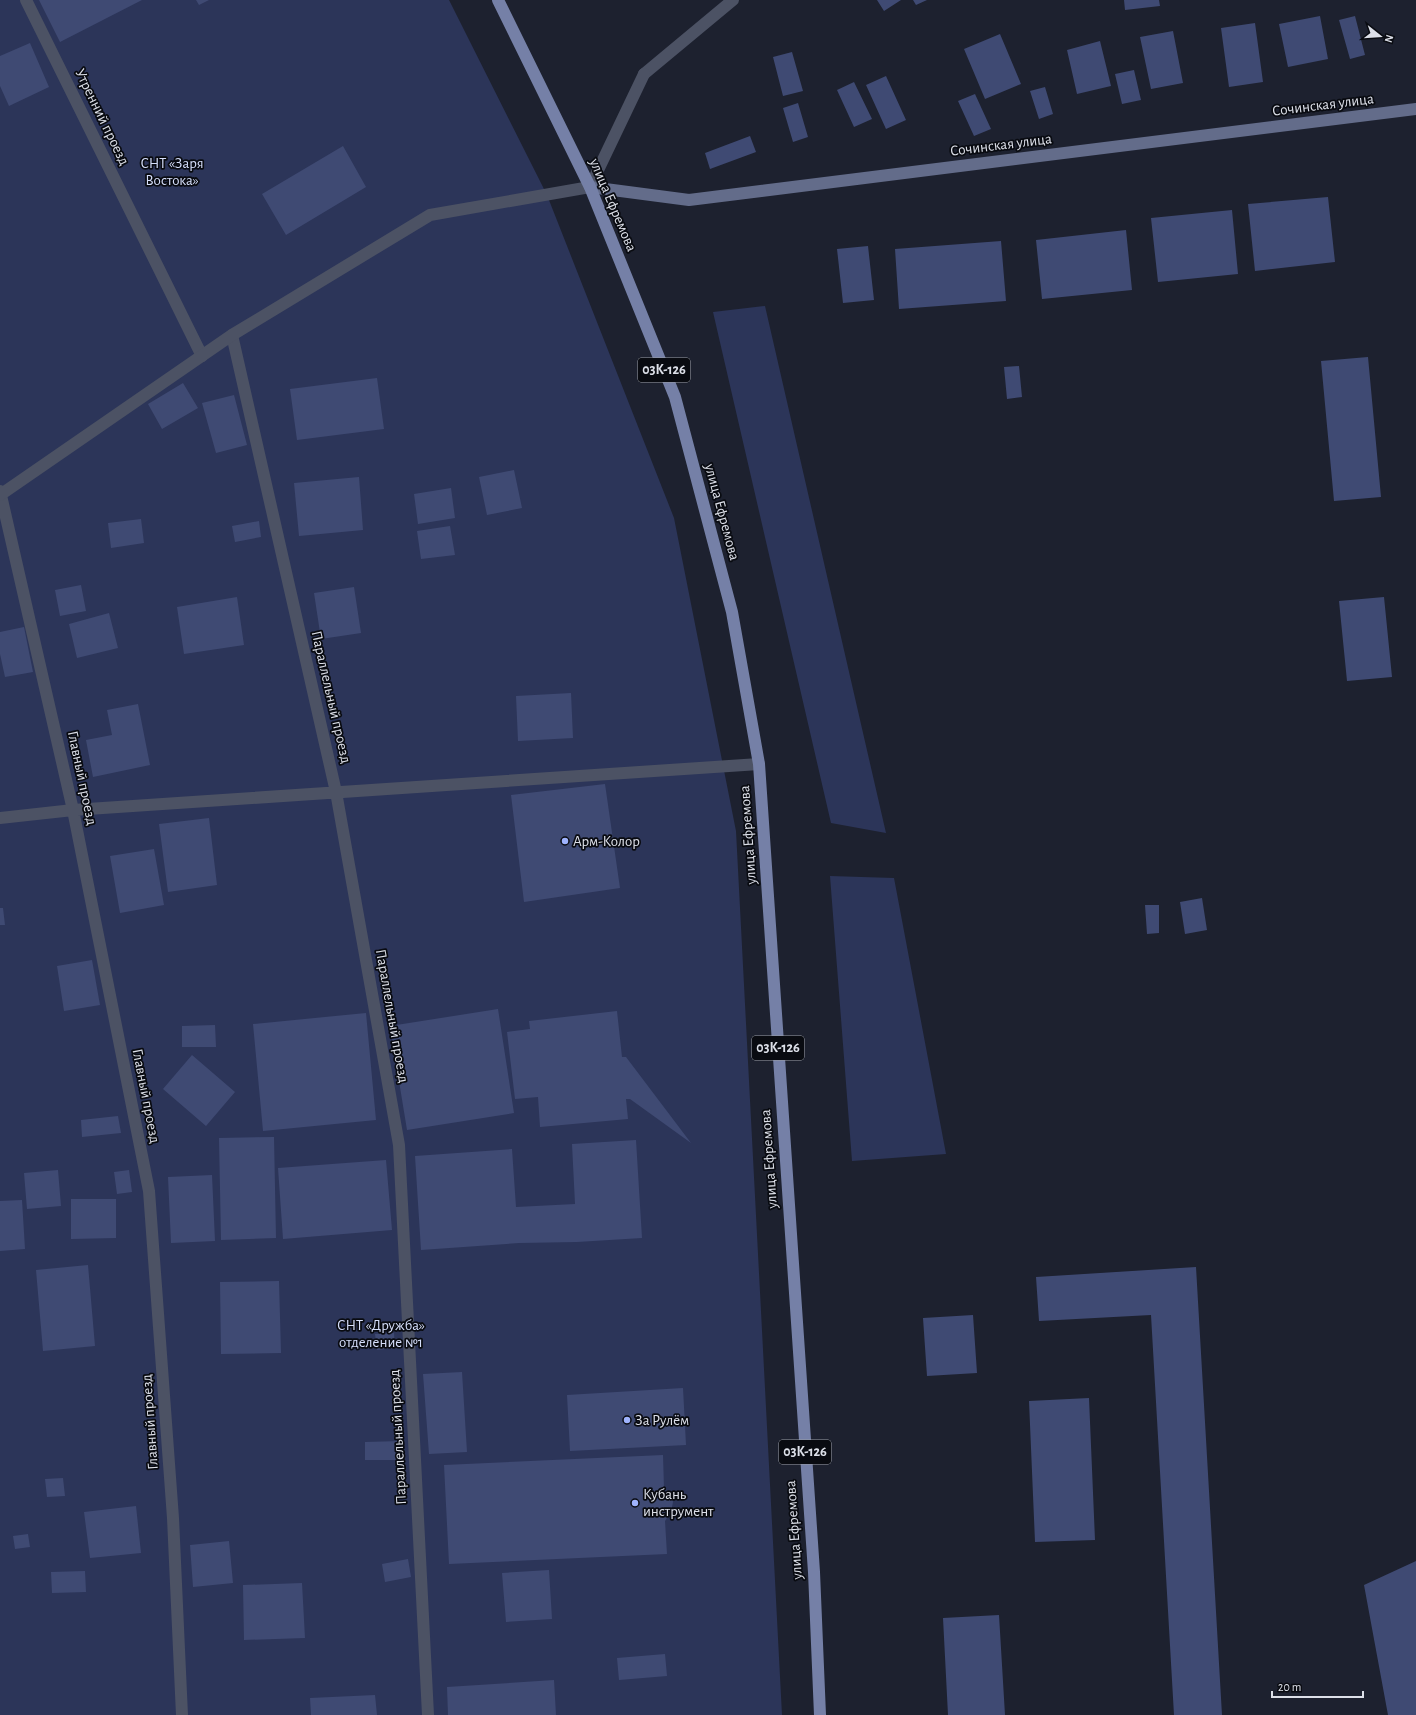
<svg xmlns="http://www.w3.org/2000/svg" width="1416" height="1715" viewBox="0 0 1416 1715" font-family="'Alegreya Sans',sans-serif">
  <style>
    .green { fill: #2c3559 }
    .building { fill: #3f4a73 }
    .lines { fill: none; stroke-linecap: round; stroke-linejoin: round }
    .service { stroke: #4c5264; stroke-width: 12 }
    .minor { stroke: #4c5264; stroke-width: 12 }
    .secondary { stroke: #636c8a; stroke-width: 12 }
    .primary { stroke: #7580a7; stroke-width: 12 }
    .poi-dot { fill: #9fb3fd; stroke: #090b11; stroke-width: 1.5 }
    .labels { text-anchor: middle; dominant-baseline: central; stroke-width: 3.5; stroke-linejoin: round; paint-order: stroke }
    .shield { fill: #090b11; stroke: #9da0a8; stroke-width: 1 }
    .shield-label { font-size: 14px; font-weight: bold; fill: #dde0e9 }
    .street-label { font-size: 15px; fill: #dde0e9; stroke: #090b11 }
    .park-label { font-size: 15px; fill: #d6dffb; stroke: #090b11 }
    .poi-label { font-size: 15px; fill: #dde0e9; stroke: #090b11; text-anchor: start }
  </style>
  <rect width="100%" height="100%" fill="#1d212f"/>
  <path class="green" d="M0 0H449L547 195 674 518 736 831 782 1715H0Z
    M765 306 886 833 831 823 713 312Z
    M830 876 894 878 946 1154 852 1161Z"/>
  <path class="building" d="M39 0H142L60 42Z
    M196 0H209L199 5Z
    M877 0H901L884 11Z
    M913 0H927L916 5Z
    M1124 0H1159L1160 6 1125 10Z
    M1320 16 1328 59 1288 67 1279 24Z
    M1355 16 1365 55 1350 59 1339 20Z
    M1255 23 1263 82 1229 87 1221 28Z
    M1173 31 1183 83 1151 89 1140 37Z
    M1000 34 1021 84 985 99 964 49Z
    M1100 41 1111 86 1077 94 1067 50Z
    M30 43 49 87 9 106 0 86V56Z
    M792 52 803 91 783 96 773 57Z
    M1134 70 1141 100 1122 104 1115 74Z
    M886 76 906 120 886 129 866 85Z
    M854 82 872 119 854 127 837 90Z
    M1045 87 1053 114 1039 119 1030 91Z
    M975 94 991 129 974 136 958 101Z
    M798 103 808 137 793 142 783 108Z
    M750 136 756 152 710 169 705 153Z
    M343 146 366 187 286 235 262 194Z
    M1328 197 1335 262 1255 271 1248 204Z
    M1232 210 1238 274 1158 282 1151 218Z
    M1126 230 1132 290 1042 299 1036 240Z
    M1001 241 1006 301 899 309 895 249Z
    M868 246 874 300 843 303 837 249Z
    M1368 357 1381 497 1334 501 1321 361Z
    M1019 366 1022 397 1007 399 1004 367Z
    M377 378 384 429 297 440 290 389Z
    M183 383 198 408 162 429 148 404Z
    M234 395 247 445 216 453 202 403Z
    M514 470 522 508 487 515 479 477Z
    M359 477 363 530 299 536 294 483Z
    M451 488 455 518 418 524 414 494Z
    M141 519 144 543 111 548 108 523Z
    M259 521 261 537 235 542 232 526Z
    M450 526 455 555 421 559 417 531Z
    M81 585 86 611 60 616 55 590Z
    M354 587 361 633 321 639 314 593Z
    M237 597 244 645 184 654 177 607Z
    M1384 597 1392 677 1347 681 1339 601Z
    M109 613 118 648 77 658 69 624Z
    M24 627 33 672 5 677 0 654V632Z
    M571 693 573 738 518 741 516 696Z
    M138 704 150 765 93 777 86 740 112 735 107 710Z
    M605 784 620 888 524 902 511 795Z
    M209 818 217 885 168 892 159 824Z
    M154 849 164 905 120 913 110 856Z
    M1202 898 1207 930 1185 934 1180 902Z
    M1145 905H1159V933L1147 934Z
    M0 908H3L5 925H0Z
    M92 960 100 1005 64 1011 57 966Z
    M498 1009 514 1113 407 1130 390 1026Z
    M617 1011 622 1057H626L691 1143 630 1099H626L628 1119 540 1127 538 1097 515 1099 507 1032 530 1029 529 1021Z
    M366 1013 376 1120 263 1131 253 1024Z
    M215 1025 216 1047H182V1026Z
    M192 1055 235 1092 206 1126 163 1089Z
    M118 1116 121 1133 82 1137 81 1120Z
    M274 1137 276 1238 221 1240 219 1138Z
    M636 1140 642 1238 577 1242 519 1243 421 1250 415 1156 512 1149 516 1207 575 1204 572 1144Z
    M386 1160 392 1230 283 1239 278 1168Z
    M58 1170 61 1206 27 1209 24 1173Z
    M129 1170 132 1192 117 1194 114 1172Z
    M212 1175 215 1241 171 1243 168 1177Z
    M71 1199H116V1238L71 1239Z
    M22 1200 25 1249 0 1251V1201Z
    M88 1265 95 1346 43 1351 36 1270Z
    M1196 1267 1222 1715H1174L1151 1315 1039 1321 1036 1277Z
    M279 1281 281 1353 221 1354 220 1282Z
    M973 1315 977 1373 927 1376 923 1318Z
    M394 1333 395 1348 377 1350 375 1334Z
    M462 1372 467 1452 429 1454 423 1374Z
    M683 1388 686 1445 570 1451 567 1395Z
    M1089 1398 1095 1540 1035 1542 1029 1401Z
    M402 1441V1460H365V1442Z
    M663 1455 664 1488 671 1493 673 1502 671 1512 665 1521 667 1554 449 1564 444 1465Z
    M63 1478 65 1496 47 1497 45 1479Z
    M136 1506 141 1553 90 1558 84 1512Z
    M28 1534 30 1547 15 1549 13 1536Z
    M229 1541 233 1583 193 1587 190 1545Z
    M408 1559 411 1577 385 1582 382 1564Z
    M1416 1561V1715H1388L1364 1585Z
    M549 1570 552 1619 506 1622 502 1573Z
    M85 1571 86 1592 52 1593 51 1572Z
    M302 1583 305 1638 244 1640 243 1585Z
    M999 1615 1005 1715H948L943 1618Z
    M665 1654 667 1676 619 1680 617 1658Z
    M554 1680 556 1715H448L447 1687Z
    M375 1695 377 1715H311L310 1698Z"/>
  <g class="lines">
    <path class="service" d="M26 0 202 356
      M644 74 733 0
      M232 335 336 792 399 1145 428 1715
      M0 491 73 810 149 1191 173 1518 182 1715
      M0 818 73 810 759 764"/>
    <path class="minor" d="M0 495 232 335 430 215 590 187 644 74"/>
    <path class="secondary" d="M590 187 689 200 1416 109"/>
    <path class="primary" d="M498 0 590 187 675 397 732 612 759 764 814 1572 820 1715"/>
  </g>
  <g class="poi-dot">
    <circle cx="565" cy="841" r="4"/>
    <circle cx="627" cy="1420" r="4"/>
    <circle cx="635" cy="1503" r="4"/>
  </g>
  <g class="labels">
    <g class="shield">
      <rect x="638" y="358" width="52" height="24" rx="3"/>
      <rect x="752" y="1036" width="52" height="24" rx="3"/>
      <rect x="779" y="1440" width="52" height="24" rx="3"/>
    </g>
    <g class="shield-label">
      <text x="664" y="370">03К-126</text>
      <text x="778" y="1048">03К-126</text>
      <text x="805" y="1452">03К-126</text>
    </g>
    <g class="street-label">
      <text transform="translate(1323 105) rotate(-7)">Сочинская улица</text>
      <text transform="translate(102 117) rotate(64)">Утренний проезд</text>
      <text transform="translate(1001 145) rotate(-7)">Сочинская улица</text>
      <text transform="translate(613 205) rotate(67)">улица Ефремова</text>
      <text transform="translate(722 512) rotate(75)">улица Ефремова</text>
      <text transform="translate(331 697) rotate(77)">Параллельный проезд</text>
      <text transform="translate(82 778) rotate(78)">Главный проезд</text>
      <text transform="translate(748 835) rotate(-94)">улица Ефремова</text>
      <text transform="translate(392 1016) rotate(80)">Параллельный проезд</text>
      <text transform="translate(146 1096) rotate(79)">Главный проезд</text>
      <text transform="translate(769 1159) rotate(-94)">улица Ефремова</text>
      <text transform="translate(150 1422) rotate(-94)">Главный проезд</text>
      <text transform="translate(398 1437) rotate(-93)">Параллельный проезд</text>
      <text transform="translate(794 1530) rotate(-94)">улица Ефремова</text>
    </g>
    <g class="park-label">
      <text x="172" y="163">СНТ «Заря<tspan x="172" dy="17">Востока»</tspan></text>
      <text x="381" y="1325">СНТ «Дружба»<tspan x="381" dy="17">отделение №1</tspan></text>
    </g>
    <g class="poi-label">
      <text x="573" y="841">Арм-Колор</text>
      <text x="635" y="1420">За Рулём</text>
      <text x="643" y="1494">Кубань<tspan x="643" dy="17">инструмент</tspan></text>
    </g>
  </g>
  <g transform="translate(1380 36) rotate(107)" stroke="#090b11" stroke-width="3" paint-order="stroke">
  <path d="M0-3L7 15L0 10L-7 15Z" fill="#dde0e9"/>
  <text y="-6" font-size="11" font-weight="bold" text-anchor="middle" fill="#dde0e9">N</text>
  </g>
  <path d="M1272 1691v6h91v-6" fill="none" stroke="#dde0e9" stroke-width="2"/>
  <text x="1278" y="1691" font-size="12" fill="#dde0e9" stroke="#090b11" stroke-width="3" paint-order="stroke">20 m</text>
</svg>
